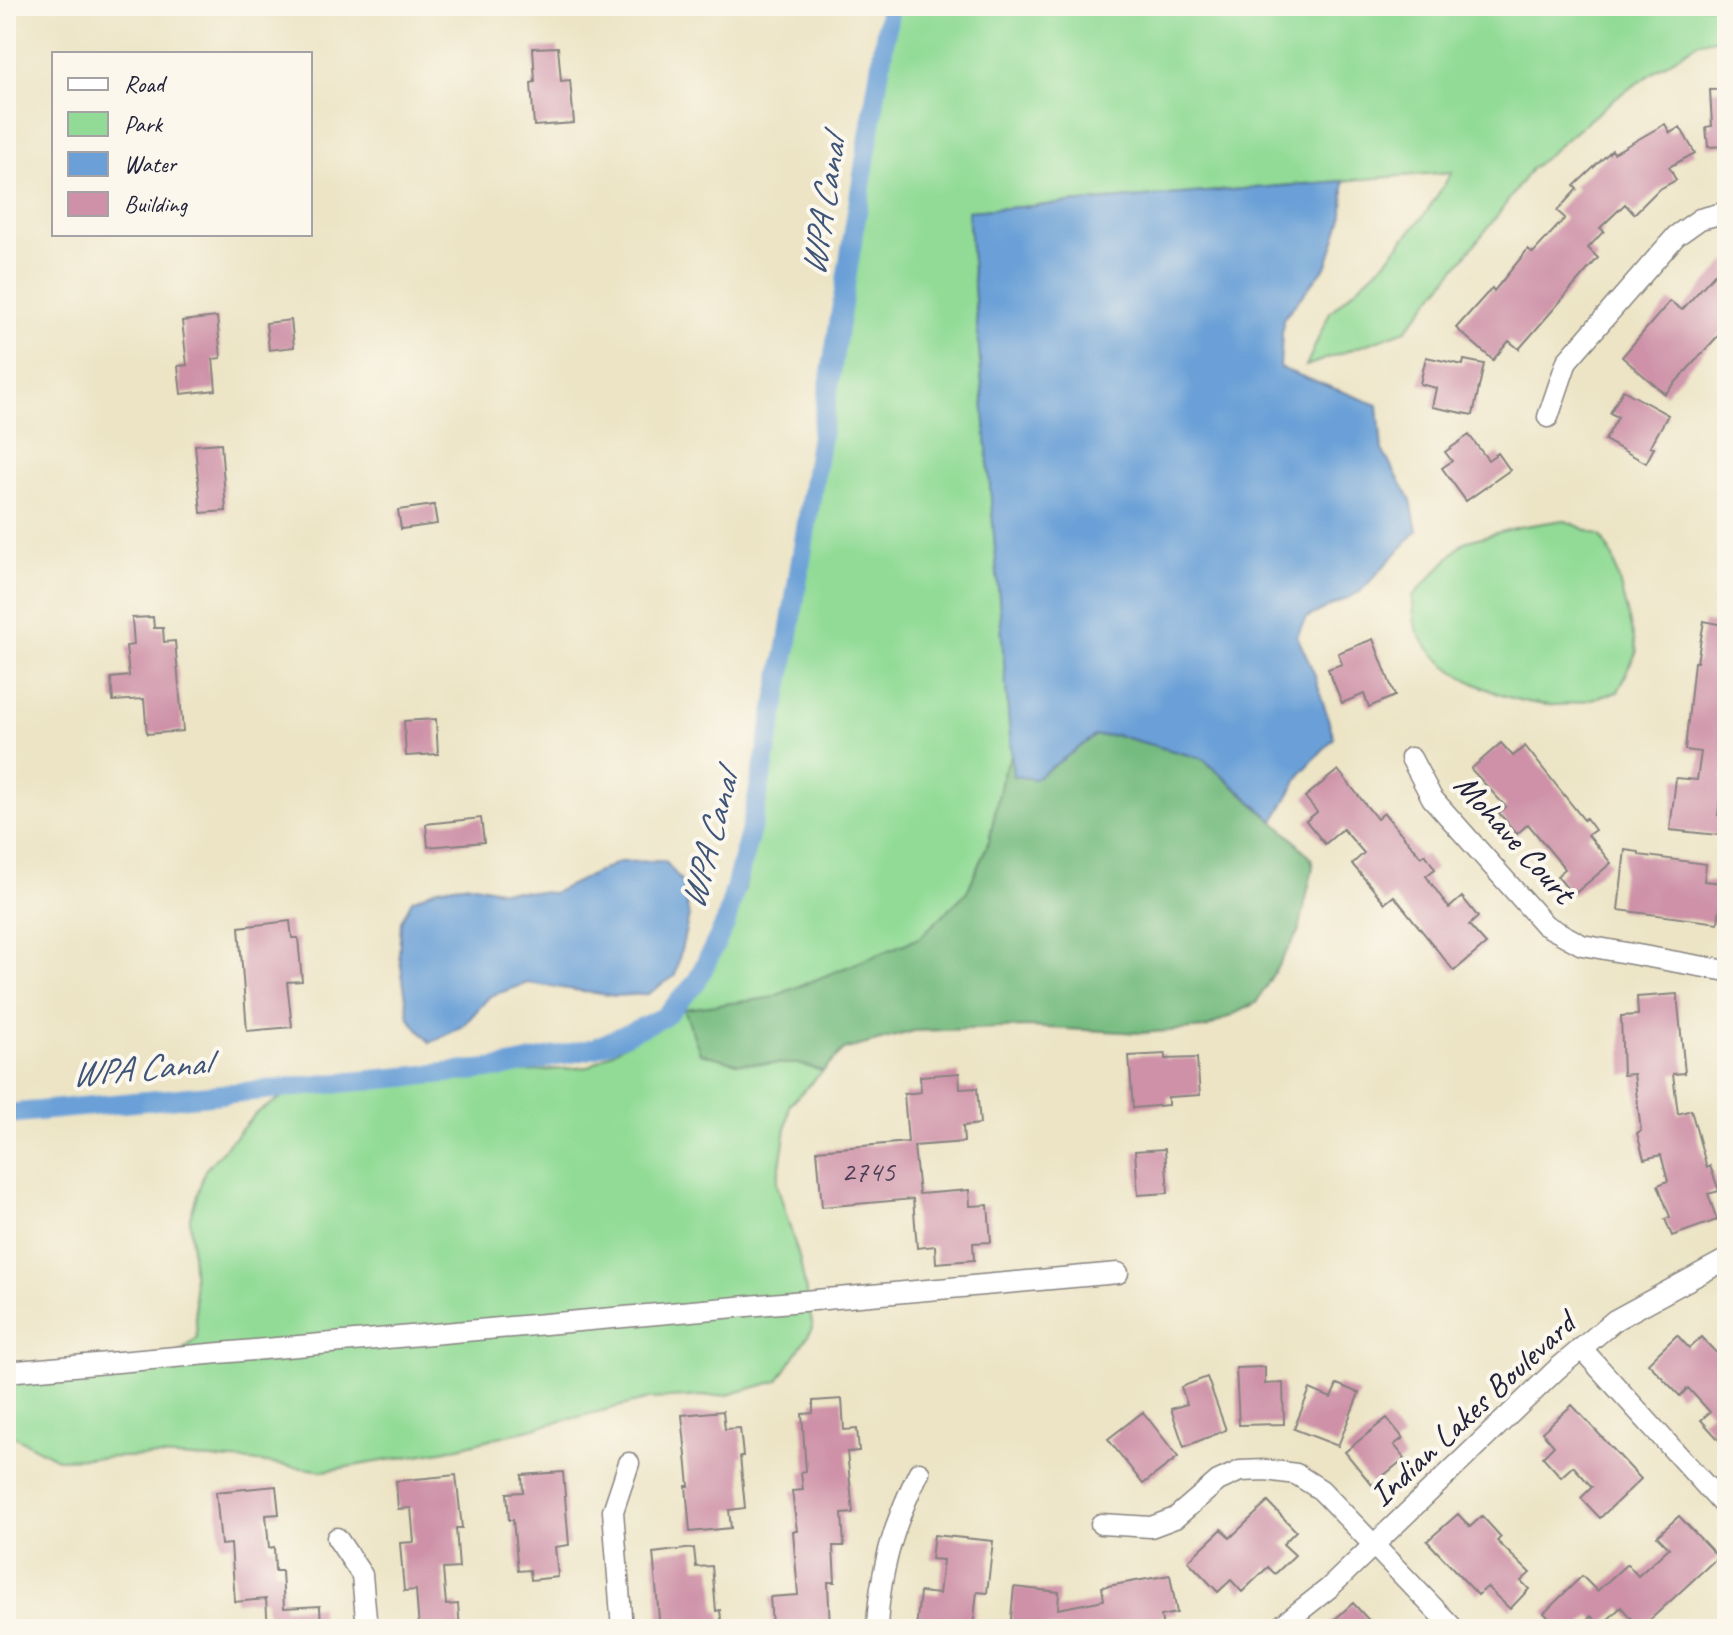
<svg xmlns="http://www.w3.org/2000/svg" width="1733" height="1635" viewBox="0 0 1733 1635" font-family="Caveat,sans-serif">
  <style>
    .green { fill: #92db96; stroke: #5a7e68; stroke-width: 2 }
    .forest { fill: #75bb7f; stroke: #4c6e5d; stroke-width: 2 }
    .water { fill: #6aa0d7; stroke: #466189; stroke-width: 2 }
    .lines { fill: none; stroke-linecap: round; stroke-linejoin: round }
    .canal { stroke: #6aa0d7; stroke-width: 20 }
    .building { fill: #ce91a7 }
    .minor-casing { stroke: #878380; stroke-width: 23 }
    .minor { stroke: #fff; stroke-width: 20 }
    .labels { text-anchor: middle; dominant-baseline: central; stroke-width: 8; stroke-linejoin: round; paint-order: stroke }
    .number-label { font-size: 30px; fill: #4d3e56 }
    .street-label { font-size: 34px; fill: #22223b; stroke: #fbf7ec }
    .water-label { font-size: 36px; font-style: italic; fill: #3f5479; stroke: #fbf7ec }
  </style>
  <rect width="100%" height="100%" fill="#fbf7ec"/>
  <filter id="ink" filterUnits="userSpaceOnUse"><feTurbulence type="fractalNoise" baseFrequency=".0125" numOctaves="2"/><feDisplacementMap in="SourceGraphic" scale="16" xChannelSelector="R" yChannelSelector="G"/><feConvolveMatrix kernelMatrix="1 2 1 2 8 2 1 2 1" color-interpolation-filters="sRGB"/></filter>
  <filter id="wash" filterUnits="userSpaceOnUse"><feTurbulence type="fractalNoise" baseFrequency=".006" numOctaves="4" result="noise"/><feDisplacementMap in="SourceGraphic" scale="32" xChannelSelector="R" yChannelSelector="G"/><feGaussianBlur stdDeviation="1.8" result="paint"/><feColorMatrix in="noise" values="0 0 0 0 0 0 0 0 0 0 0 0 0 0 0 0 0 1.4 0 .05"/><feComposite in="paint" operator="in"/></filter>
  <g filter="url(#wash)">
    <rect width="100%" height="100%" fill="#ece4c5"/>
    <path class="green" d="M888 6H1727V37L1699 42 1615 98 1531 169 1495 219 1406 330 1306 366 1330 312 1384 263 1426 213 1452 172 968 211 1012 753 1003 774 989 841 967 892 919 939 770 998 684 1010 737 1063 799 1064 823 1071 790 1104 777 1184 800 1261 813 1328 778 1381 727 1395 649 1399 447 1450 324 1471 251 1461 156 1456 57 1459 6 1432V1400L15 1384 170 1360 197 1338 190 1217 205 1170 256 1113 293 1091 588 1067 684 1009 745 889 806 558Z
      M1563 520 1601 536 1613 558 1637 651 1618 692C1597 697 1573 706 1551 705 1505 703 1434 673 1416 627 1413 618 1414 606 1413 596L1464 542 1518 527Z"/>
    <path class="forest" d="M1116 735 1203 759 1290 836 1311 858 1313 867 1299 931 1256 1003 1206 1028 1141 1033 1029 1027 914 1031 844 1050 823 1071 799 1064 737 1063 700 1053 684 1009 770 998 919 938 967 892 989 841 1003 774 1012 753 1014 775 1035 779 1095 736Z"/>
    <path class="water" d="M1344 181 1343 215 1327 265 1283 319 1280 368 1378 405 1382 450 1411 500 1417 531 1360 592 1306 618 1297 636 1314 673 1334 738 1302 772 1274 821 1203 759 1116 735 1095 736 1035 779 1013 776 968 211Z
      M665 861 682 882 689 916 675 976 648 994 615 996 528 983 490 996 463 1026 430 1043 409 1018 399 954 401 921 412 900 438 888 470 884 499 890 553 893 619 862Z"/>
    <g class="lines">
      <path class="canal" d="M6 1114 500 1068 595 1048 664 1017 696 983 726 922 752 825 787 647 890 6"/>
    </g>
    <g id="blocks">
      <path class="building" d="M558 47 561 81 570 80 574 123 534 126 531 83 535 82 533 48Z
        M1727 89V146L1708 147 1706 127 1712 126 1710 90Z
        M1665 124 1670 133 1680 127 1695 153 1669 167 1676 180 1658 190 1634 214 1625 204 1600 228 1604 231 1588 248 1598 258 1519 349 1509 341 1493 360 1456 328 1492 288 1494 291 1528 249 1533 253 1565 218 1557 211 1577 189 1574 186 1612 150 1614 153Z
        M1727 260V326L1665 394 1622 357 1670 301 1682 310Z
        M217 317 221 358 213 359 216 390 181 394 178 366 187 365 182 321Z
        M291 320 294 347 269 350 266 323Z
        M1426 357 1463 365 1464 360 1484 364 1473 415 1432 407 1436 388 1420 384Z
        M1623 390 1668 415 1650 447 1654 448 1646 463 1605 440 1618 417 1610 413Z
        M1469 435 1488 460 1498 453 1510 470 1466 501 1442 468 1452 461 1445 452Z
        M221 443 226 511 201 513 195 445Z
        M434 505 437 524 401 529 398 510Z
        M153 617 154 628H163L164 642 175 641 183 731 147 734 144 699 113 701 111 678 129 676 126 646 134 645 132 618Z
        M1704 621 1727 626V774H1723L1718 815 1727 816V836L1670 830 1676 778 1697 780 1701 752 1685 750 1694 662H1697Z
        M1373 639 1395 696 1369 707 1364 694 1342 703 1328 669 1342 664 1338 653Z
        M436 719 438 754 406 756 404 721Z
        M1501 743 1513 756 1525 746 1584 820 1586 818 1595 830 1588 835 1611 863 1573 895 1557 876 1565 869 1528 824 1517 834 1499 813 1506 807 1471 769Z
        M1338 770 1377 819 1384 813 1421 857 1425 854 1435 869 1426 876 1449 908 1462 897 1478 917 1469 925 1486 944 1454 971 1394 896 1385 903 1352 864 1364 853 1343 829 1325 844 1306 821 1317 812 1305 797Z
        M481 818 484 842 428 847 426 824Z
        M1625 850 1639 852V855L1706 864 1704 881 1723 883 1718 923 1618 910Z
        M290 921 292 938H298L302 981 287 982 292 1027 247 1031 239 927Z
        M1677 994 1685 1073 1673 1074 1678 1114 1691 1110 1707 1168 1710 1166 1719 1191 1708 1194 1717 1220 1672 1236 1665 1219 1670 1217 1658 1185 1668 1181 1661 1155 1644 1159 1637 1133 1641 1131 1634 1074 1623 1075 1621 1016 1638 1015 1637 997Z
        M1165 1054V1059L1197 1058 1200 1095 1168 1097V1105L1133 1108 1129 1056Z
        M959 1073 960 1089 977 1088 980 1124 963 1126 964 1142 914 1146 919 1194 969 1190 970 1206 988 1205 991 1242 973 1243 974 1260 936 1263 935 1246 917 1248 913 1199 822 1207 817 1150 908 1142 904 1094 921 1092 920 1076Z
        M1165 1149 1168 1193 1138 1195 1135 1151Z
        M1677 1335 1689 1348 1701 1337 1727 1364V1432L1719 1440 1701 1420 1710 1412 1688 1388 1680 1396 1648 1363Z
        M1265 1367V1384L1283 1383 1284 1424 1239 1425 1236 1368Z
        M1207 1377 1226 1430 1184 1447 1171 1409 1187 1404 1181 1387Z
        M1337 1384 1359 1393 1338 1446 1294 1429 1310 1389 1331 1398Z
        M842 1399 844 1430 857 1429 859 1451 847 1452 853 1513 842 1514 844 1546H833L835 1582H828L830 1629H790L789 1624 772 1625 770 1597 798 1595 793 1531H797L792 1491 803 1490 801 1472 806 1471 802 1414 813 1413V1401Z
        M1572 1405 1641 1479 1600 1518 1581 1498 1592 1487 1573 1466 1561 1477 1543 1457 1554 1446 1542 1432Z
        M723 1411 725 1429 740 1428 743 1456H740L745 1508 729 1510 731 1528 690 1532 686 1486H689L682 1415Z
        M1143 1412 1178 1457 1143 1484 1108 1439Z
        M1387 1418 1403 1438 1394 1445 1405 1458 1372 1485 1345 1452Z
        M563 1472 569 1545 555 1547 558 1577 531 1580 530 1570 518 1571 513 1520H509L507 1493 523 1492 522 1475Z
        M456 1475 462 1528H456L459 1568 443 1569 446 1605 458 1604 460 1629H419L416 1590 404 1591 400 1543 414 1542 411 1508 398 1509 396 1481Z
        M276 1486 279 1514 266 1515 269 1548 274 1547 275 1571H282L284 1608 320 1606 321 1629H268L266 1599 235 1602 231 1544 221 1545 216 1492Z
        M1268 1502 1296 1531 1283 1544 1295 1555 1275 1574 1268 1567 1242 1592 1231 1580 1218 1592 1188 1561 1222 1529 1230 1538Z
        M1458 1514 1470 1527 1482 1516 1501 1537 1497 1541 1530 1573 1521 1581 1529 1589 1510 1609 1487 1587 1478 1595 1427 1541Z
        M1679 1516 1718 1557 1640 1629 1621 1607 1601 1626 1591 1616 1577 1629H1560L1544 1613 1582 1576 1597 1591 1627 1564 1638 1576 1669 1548 1657 1536Z
        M934 1535 993 1541 987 1593 977 1592 973 1627 955 1625V1629H916L920 1592 939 1594 943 1560 931 1559Z
        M694 1548 696 1567 712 1566 716 1611 720 1610 722 1629H660L653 1553Z
        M1170 1575 1177 1613 1161 1616 1163 1629H1063L1033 1626V1629H1010L1014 1587 1059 1592 1058 1609 1104 1600 1102 1587Z
        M1353 1603 1377 1629H1324Z"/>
    </g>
  </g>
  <g filter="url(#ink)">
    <use href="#blocks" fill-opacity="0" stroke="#878380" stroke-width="2"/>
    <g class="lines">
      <g class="minor-casing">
        <path id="minor" d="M1548 417 1567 361 1676 236 1700 219 1727 212
          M1411 758 1432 798 1545 925 1582 945 1727 971
          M1581 1348 1727 1509
          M6 1372 1118 1273
          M1101 1524 1151 1527 1175 1518 1218 1481 1240 1471 1266 1470 1296 1474 1321 1490 1454 1629
          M337 1538 362 1575 367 1629
          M622 1629 613 1511 629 1463
          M877 1629C879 1574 895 1520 919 1472
          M1277 1629 1329 1588 1557 1369 1615 1320 1727 1259"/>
      </g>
      <use href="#minor" class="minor"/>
    </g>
  </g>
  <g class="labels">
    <g class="number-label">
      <text x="868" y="1171">2745</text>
    </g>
    <g class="street-label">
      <text transform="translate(1515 838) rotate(48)">Mohave Court</text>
      <text transform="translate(1472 1409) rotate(-43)">Indian Lakes Boulevard</text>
    </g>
    <g class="water-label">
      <text transform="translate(823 207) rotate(-81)">WPA Canal</text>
      <text transform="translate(709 841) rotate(-75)">WPA Canal</text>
      <text transform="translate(140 1068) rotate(-5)">WPA Canal</text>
    </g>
  </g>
  <rect width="1733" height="1635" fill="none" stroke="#fbf7ec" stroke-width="32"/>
  <rect x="52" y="52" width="260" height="184" fill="#fbf7ec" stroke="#a4a2a5" stroke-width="2"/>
  <rect x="68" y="78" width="40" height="12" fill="#ffffff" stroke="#a4a2a5" stroke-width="2"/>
  <text x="124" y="92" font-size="24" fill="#22223b">Road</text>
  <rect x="68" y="112" width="40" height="24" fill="#92db96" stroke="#a4a2a5" stroke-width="2"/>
  <text x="124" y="132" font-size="24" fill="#22223b">Park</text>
  <rect x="68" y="152" width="40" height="24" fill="#6aa0d7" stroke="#a4a2a5" stroke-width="2"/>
  <text x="124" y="172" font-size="24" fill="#22223b">Water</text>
  <rect x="68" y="192" width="40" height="24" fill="#ce91a7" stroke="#a4a2a5" stroke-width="2"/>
  <text x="124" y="212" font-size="24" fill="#22223b">Building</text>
</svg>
